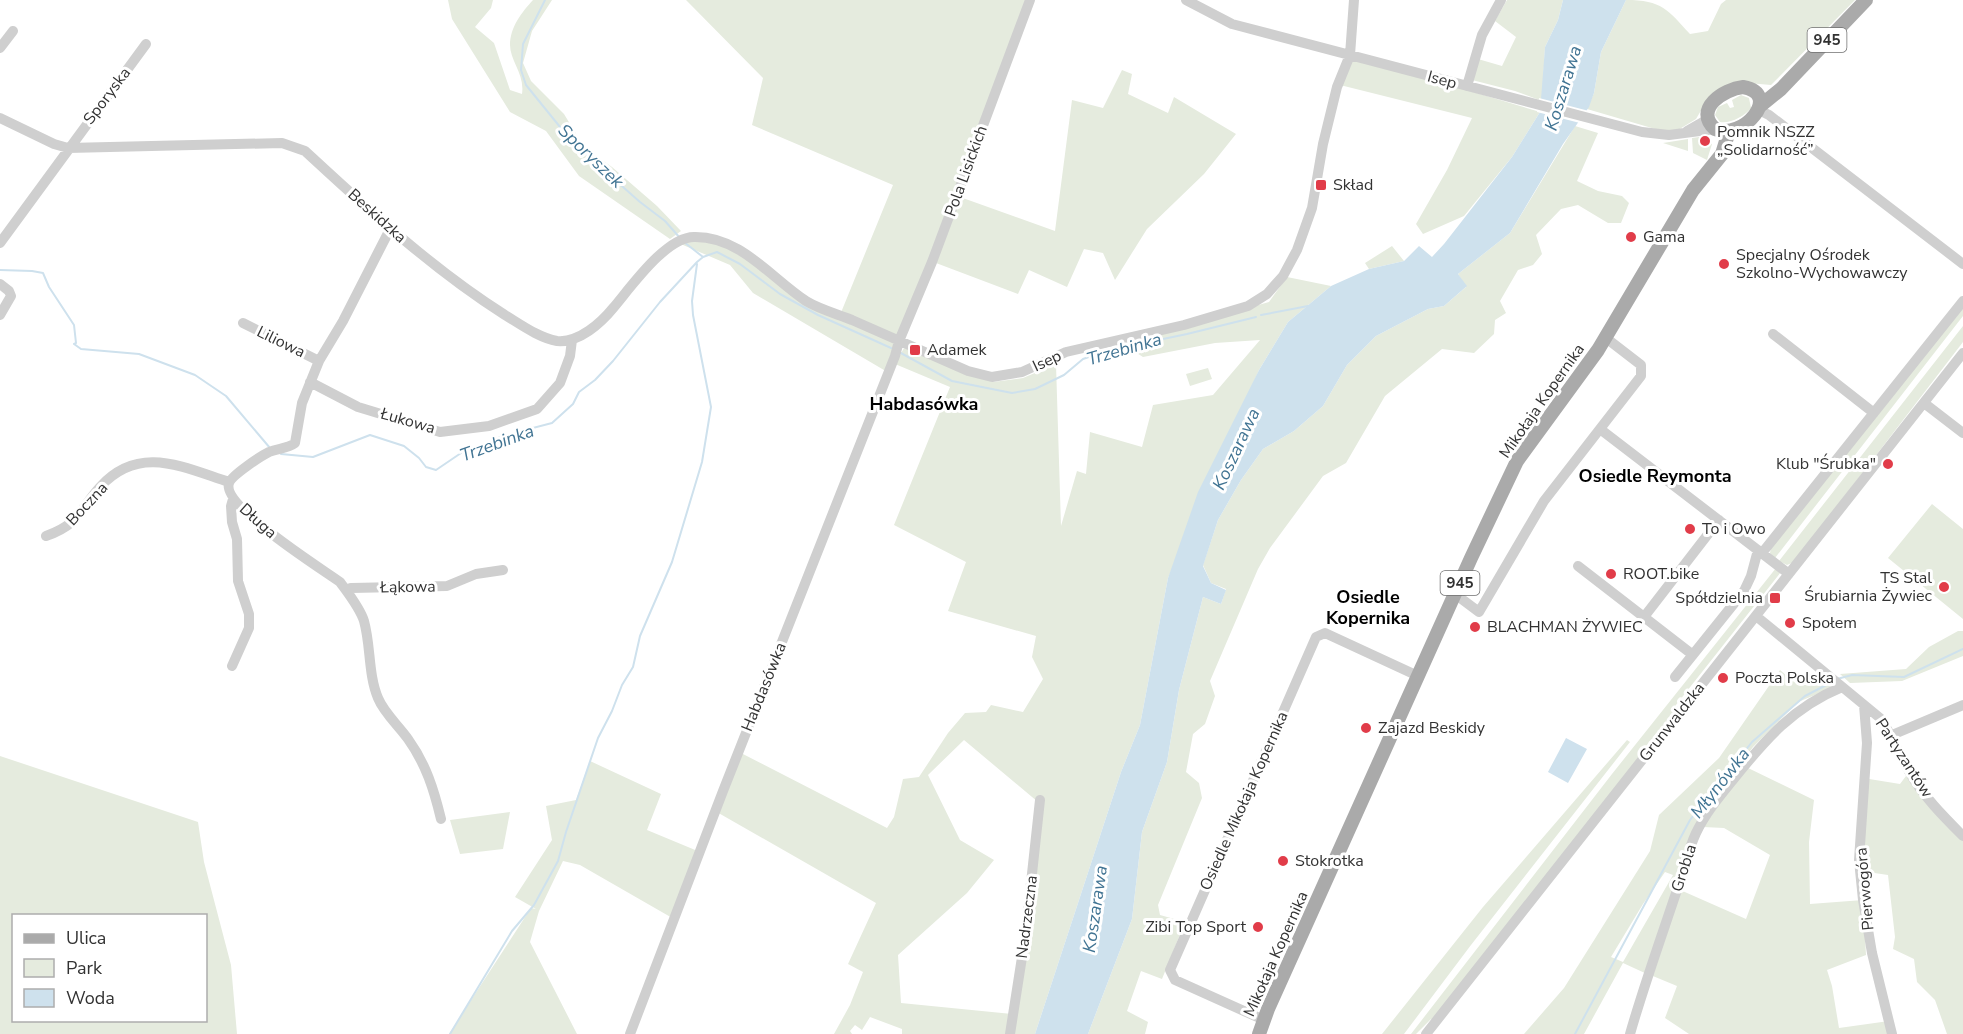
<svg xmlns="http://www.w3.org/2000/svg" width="1963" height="1034" viewBox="0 0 1963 1034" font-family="'Nunito Sans',sans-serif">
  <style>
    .green { fill: #e5ebde; fill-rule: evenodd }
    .water { fill: #cee1ed }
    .pier { fill: #fff }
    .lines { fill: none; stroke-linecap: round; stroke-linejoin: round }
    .stream { stroke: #cee1ed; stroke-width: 2 }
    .minor { stroke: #cfcfcf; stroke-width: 10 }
    .major { stroke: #aaa; stroke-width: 14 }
    .poi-dot { fill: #e13c49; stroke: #fff; stroke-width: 2 }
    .labels { text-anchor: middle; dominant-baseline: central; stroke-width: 6; stroke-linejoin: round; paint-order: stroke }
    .shield { fill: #fff; stroke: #707070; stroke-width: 1.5 }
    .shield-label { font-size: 15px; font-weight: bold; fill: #323232 }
    .street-label { font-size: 16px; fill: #323232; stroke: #fff }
    .poi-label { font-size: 16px; fill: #323232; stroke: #fff; text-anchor: start }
    .water-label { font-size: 18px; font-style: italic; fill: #417493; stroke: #fff }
    .neighbourhood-label { font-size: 18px; font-weight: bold; fill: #000; stroke: #fff }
  </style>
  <rect width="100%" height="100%" fill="#fff"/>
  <path class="green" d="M448 0H493L491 8 475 27 494 43 510 90 522 94C525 74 510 61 510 45 510 27 522 12 533 0H552L532 31 523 63 531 81 564 114 584 147 612 167 657 206 681 231 670 239 579 176 546 131 510 112 452 19Z
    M686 0H1026L960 197 1055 231 1072 100 1103 108 1122 70 1132 74 1128 94 1168 113 1174 97 1236 134 1204 174 1147 229 1115 280 1103 253 1084 249 1067 287 1029 270 1018 294 936 263 889 373 753 293 730 265 676 242 720 241 807 302 840 315 893 185 752 125 763 78Z
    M1507 0H1563L1558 20 1545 47 1542 101 1515 91 1472 80 1478 59 1502 66 1516 37 1495 21Z
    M1626 0C1662 0 1668 10 1690 34L1708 31 1721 4 1726 0H1855L1771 85 1748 83 1706 102 1696 119 1678 130 1662 131 1587 109 1594 93 1601 52Z
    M1350 55 1540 112 1512 157 1464 216 1423 234 1416 224 1447 170 1472 118 1344 86 1337 87Z
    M1741 95 1749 98 1751 108C1745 116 1730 124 1720 122L1715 115 1718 107 1727 103 1730 108 1734 107 1732 100Z
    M1575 126 1598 133 1577 181 1598 191 1622 196 1629 203 1621 223H1608L1578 205 1561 209 1536 235 1542 254 1533 265 1518 270 1500 301 1506 313 1495 320 1494 334 1474 353 1442 349 1385 396 1346 463 1323 476 1270 548 1258 569 1210 681 1215 696 1205 724 1193 734 1186 772 1199 783 1202 798 1158 905 1160 915 1185 922 1162 979 1141 971 1127 1011 1148 1022 1145 1034H1088L1132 919 1142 832 1167 762 1179 690 1203 597 1221 604 1226 589 1211 583 1203 565 1218 520 1241 480 1263 449 1294 431 1323 406 1347 365 1376 336 1428 309 1444 306 1466 287 1458 274 1510 233Z
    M1699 137 1712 144 1707 160 1693 153 1692 138Z
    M1688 139V151L1663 143Z
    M1392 246 1404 261 1369 269 1365 263Z
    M1287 277 1331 286 1288 322 1259 370 1168 578 1140 725 1121 772 1035 1034H1013L1038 802 964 740 928 775 960 840 994 860 967 893 898 955 901 1003 1012 1014 1008 1034H902V1029L870 1017 862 1030 855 1025 850 1031 852 1034H834L850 1005 863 972 848 964 876 903 715 811 741 753 887 828 894 817 903 779 919 777 948 733 965 713 986 712 991 705 1023 712 1043 679 1032 657 1036 636 948 611 966 562 894 525 950 387 895 364 904 348 993 382 1023 378 1056 364 1061 526 1077 471 1086 474 1090 432 1142 447 1153 405 1213 395 1260 340 1215 343 1143 357 1132 350V341L1269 302Z
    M1963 307V316L1775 558 1770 553 1771 548Z
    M1963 326V342L1794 562 1787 565 1779 561Z
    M1208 368 1212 379 1190 386 1186 374Z
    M1932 504 1963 529V619L1888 558Z
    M1776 568 1781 572 1672 710 1674 713 1434 1020 1431 1019 1416 1034H1411L1612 774Z
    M1958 631H1963V656L1902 681 1850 683 1840 674 1906 669 1929 647Z
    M1780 670C1797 684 1799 691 1820 679L1825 680 1832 688 1798 702 1753 747 1711 803 1647 974 1623 963 1584 1034H1524L1564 988 1650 851 1659 815 1719 758ZM1665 872 1673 875 1623 962 1611 957 1643 904Z
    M1627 740 1630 742 1471 945 1404 1034H1382L1483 907Z
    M0 756 198 822 204 862 231 965 237 1034H0ZM14 916H206V1020H14Z
    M590 761 661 794 647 830 700 852 674 919 580 865 563 861 539 911 530 942 577 1034H449L531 908 536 909 515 897 552 840 546 806 576 800Z
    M1746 767 1814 800 1809 842 1810 904 1863 900 1866 955 1827 970 1832 986 1839 1028 1889 1021 1892 1034H1689L1665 1018 1677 986 1648 974 1678 889 1746 919 1770 855 1724 828 1703 827Z
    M1909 772 1963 836V1034H1947L1935 1000 1917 982 1914 959 1893 949 1895 937 1888 875 1861 871 1863 778 1900 784Z
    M510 812 503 849 460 854 450 820Z"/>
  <path class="water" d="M1563 0H1626L1601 52 1594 93 1589 107 1563 144 1510 233 1458 274 1467 286 1444 306 1428 309 1376 336 1347 365 1323 406 1294 431 1263 449 1241 480 1218 520 1203 566 1211 583 1226 590 1221 604 1203 597 1179 690 1167 762 1142 832 1132 919 1088 1034H1035L1121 772 1140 725 1168 578 1198 492 1259 370 1288 322 1331 286 1369 269 1404 261 1419 246 1432 257 1444 244 1512 157 1540 112 1545 47 1558 20Z
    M1566 738 1587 749 1568 783 1548 772Z"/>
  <path class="pier" d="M1539 98 1589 111 1580 123 1537 112Z"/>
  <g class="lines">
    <path class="stream" d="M545 0 523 44 521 70 526 85 573 143 640 202 665 221 680 238
      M684 242 703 257
      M0 270 32 271 43 273 49 287 74 325 76 343 74 344 81 349 139 354 195 375 226 396 270 448
      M1261 315 1308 306
      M899 352 952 381 1012 393 1035 389 1064 375 1083 359 1106 351 1187 334 1256 317
      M281 454 313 457 370 435 404 446 419 458 426 467 436 470 464 451 477 449 502 436 552 423 573 404 579 392 595 380 613 361 660 302 697 262 703 257 717 252 740 264 780 294 818 315 891 348
      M1837 679 1852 675 1904 677 1963 649
      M450 1034 512 931 534 905 558 861 566 832 598 738 612 711 622 685 633 667 640 636 672 562 702 462 711 407 693 315 692 301 697 264
      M1575 1034 1690 820 1752 742 1805 696 1830 683"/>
    <path class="minor" d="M1186 0 1232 24 1642 132 1669 135 1715 129
      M0 48 13 31
      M1467 86 1482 35 1501 0
      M1759 110 1769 115 1963 264
      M0 118 54 144 68 148 282 143 305 151C369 210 431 268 505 315 520 324 539 338 557 341 579 343 601 323 614 307 631 287 666 237 694 237 740 236 770 277 806 301 819 309 837 314 852 320 890 337 929 354 968 371L992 377 1022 372 1066 352 1184 325 1248 306 1267 294 1283 276 1297 250 1312 208 1323 144 1337 87 1350 55 1354 0
      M1687 131 1708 119
      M391 231 387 235 343 321 319 361 302 403 295 443C287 449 278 448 269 452 261 456 232 475 229 483 221 506 322 569 340 582 348 593 360 608 364 621 371 646 368 674 378 698 384 713 399 726 408 739 426 764 434 790 441 819
      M0 243 146 44
      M0 284 9 291 11 296 0 315
      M243 323 319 361
      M1773 334 1874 413
      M310 382 358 407 440 432 489 426 537 409 560 383 570 356 572 340
      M1924 403 1963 433
      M1600 429 1789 574
      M46 536C80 524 79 510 100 487 139 444 182 467 229 482
      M1762 553 1963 301
      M1578 566 1693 655
      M346 590 351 588 447 586 476 574 503 570
      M1455 594 1479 612 1544 501 1641 376V365L1606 338
      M1756 616 1880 718C1892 735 1898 753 1909 771 1922 795 1944 817 1963 836
      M1644 617 1719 520
      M232 666 249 628V614L238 581 237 539 232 522 231 506 233 499
      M1675 677 1744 591 1751 576 1758 550
      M1864 705 1867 743 1859 860 1863 900 1872 953 1892 1034
      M1892 735 1963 705
      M1264 1020 1175 980 1170 970 1316 637 1325 633 1418 676
      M630 1034 723 791 895 356 899 341 932 262 1030 0
      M1010 1034 1025 938 1040 800
      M1426 1034 1963 353
      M1630 1034C1644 985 1661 938 1677 890 1684 871 1687 852 1696 833 1705 814 1719 797 1732 781 1765 740 1793 707 1842 687"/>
    <path class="major" d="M1743 87C1783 94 1743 141 1715 129 1693 109 1724 89 1743 87Z
      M1760 106 1781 89 1866 0
      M1259 1034 1268 1009 1471 558 1517 461 1598 350 1693 190 1722 154 1729 131"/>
  </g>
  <g class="poi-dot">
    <circle cx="1705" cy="141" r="6"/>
    <rect x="1315" y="179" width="12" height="12" rx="3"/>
    <circle cx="1631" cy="237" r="6"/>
    <circle cx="1724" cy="264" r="6"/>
    <rect x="909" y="344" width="12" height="12" rx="3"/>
    <circle cx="1888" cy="464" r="6"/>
    <circle cx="1690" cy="529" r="6"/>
    <circle cx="1611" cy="574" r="6"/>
    <circle cx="1944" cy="587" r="6"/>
    <rect x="1769" y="592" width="12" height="12" rx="3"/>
    <circle cx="1790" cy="623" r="6"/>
    <circle cx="1475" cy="627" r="6"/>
    <circle cx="1723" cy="678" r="6"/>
    <circle cx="1366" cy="728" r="6"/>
    <circle cx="1283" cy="861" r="6"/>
    <circle cx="1258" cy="927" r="6"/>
  </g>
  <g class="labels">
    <g class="shield">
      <rect x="1807.5" y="28" width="39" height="24" rx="4.5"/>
      <rect x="1440.5" y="571" width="39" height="24" rx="4.5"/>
    </g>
    <g class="shield-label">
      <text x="1827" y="40">945</text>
      <text x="1460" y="583">945</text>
    </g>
    <g class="street-label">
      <text transform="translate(1442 80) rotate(15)">Isep</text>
      <text transform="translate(107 96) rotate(-53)">Sporyska</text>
      <text transform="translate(966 171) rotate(-70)">Pola Lisickich</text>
      <text transform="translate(377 216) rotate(42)">Beskidzka</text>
      <text transform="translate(281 342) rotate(26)">Liliowa</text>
      <text transform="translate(1047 361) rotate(-25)">Isep</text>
      <text transform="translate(1542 401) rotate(-55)">Mikołaja Kopernika</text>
      <text transform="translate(408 421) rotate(16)">Łukowa</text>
      <text transform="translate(87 504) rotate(-47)">Boczna</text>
      <text transform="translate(258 521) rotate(42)">Długa</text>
      <text transform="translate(408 587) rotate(-1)">Łąkowa</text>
      <text transform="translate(764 687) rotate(-68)">Habdasówka</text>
      <text transform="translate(1672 722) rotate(-52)">Grunwaldzka</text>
      <text transform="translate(1904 758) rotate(57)">Partyzantów</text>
      <text transform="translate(1244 801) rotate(-66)">Osiedle Mikołaja Kopernika</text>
      <text transform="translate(1684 868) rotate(-72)">Grobla</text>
      <text transform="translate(1865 889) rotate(-95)">Pierwogóra</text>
      <text transform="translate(1027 917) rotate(-83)">Nadrzeczna</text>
      <text transform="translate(1276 954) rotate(-66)">Mikołaja Kopernika</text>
    </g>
    <g class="poi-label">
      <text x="1717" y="132">Pomnik NSZZ<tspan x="1717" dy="18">„Solidarność”</tspan></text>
      <text x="1333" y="185">Skład</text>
      <text x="1643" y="237">Gama</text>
      <text x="1736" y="255">Specjalny Ośrodek<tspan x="1736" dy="18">Szkolno-Wychowawczy</tspan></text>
      <text x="927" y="350">Adamek</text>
      <text x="1876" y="464" text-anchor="end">Klub "Śrubka"</text>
      <text x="1702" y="529">To i Owo</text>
      <text x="1623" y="574">ROOT.bike</text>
      <text x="1932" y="578" text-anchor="end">TS Stal<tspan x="1932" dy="18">Śrubiarnia Żywiec</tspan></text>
      <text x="1763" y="598" text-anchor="end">Spółdzielnia</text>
      <text x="1802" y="623">Społem</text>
      <text x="1487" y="627">BLACHMAN ŻYWIEC</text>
      <text x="1735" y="678">Poczta Polska</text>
      <text x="1378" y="728">Zajazd Beskidy</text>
      <text x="1295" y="861">Stokrotka</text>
      <text x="1246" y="927" text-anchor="end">Zibi Top Sport</text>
    </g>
    <g class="water-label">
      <text transform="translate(1563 88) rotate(-73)">Koszarawa</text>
      <text transform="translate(591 156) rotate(44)">Sporyszek</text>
      <text transform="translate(1124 349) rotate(-16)">Trzebinka</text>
      <text transform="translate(497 443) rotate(-20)">Trzebinka</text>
      <text transform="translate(1236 449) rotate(-65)">Koszarawa</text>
      <text transform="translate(1720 783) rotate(-52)">Młynówka</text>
      <text transform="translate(1095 909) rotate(-82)">Koszarawa</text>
    </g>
    <g class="neighbourhood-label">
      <text x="924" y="404">Habdasówka</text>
      <text x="1655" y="476">Osiedle Reymonta</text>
      <text x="1368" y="597">Osiedle<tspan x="1368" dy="21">Kopernika</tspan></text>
    </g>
  </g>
  <rect x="12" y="914" width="195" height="108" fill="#ffffff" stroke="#adadad" stroke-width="1.5"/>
  <rect x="24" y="934" width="30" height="9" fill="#aaaaaa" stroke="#adadad" stroke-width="1.5"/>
  <text x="66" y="944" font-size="18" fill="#323232">Ulica</text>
  <rect x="24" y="959" width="30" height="18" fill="#e5ebde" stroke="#adadad" stroke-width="1.5"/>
  <text x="66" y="974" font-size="18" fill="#323232">Park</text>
  <rect x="24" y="989" width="30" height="18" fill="#cee1ed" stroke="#adadad" stroke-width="1.5"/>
  <text x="66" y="1004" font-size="18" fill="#323232">Woda</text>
</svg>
